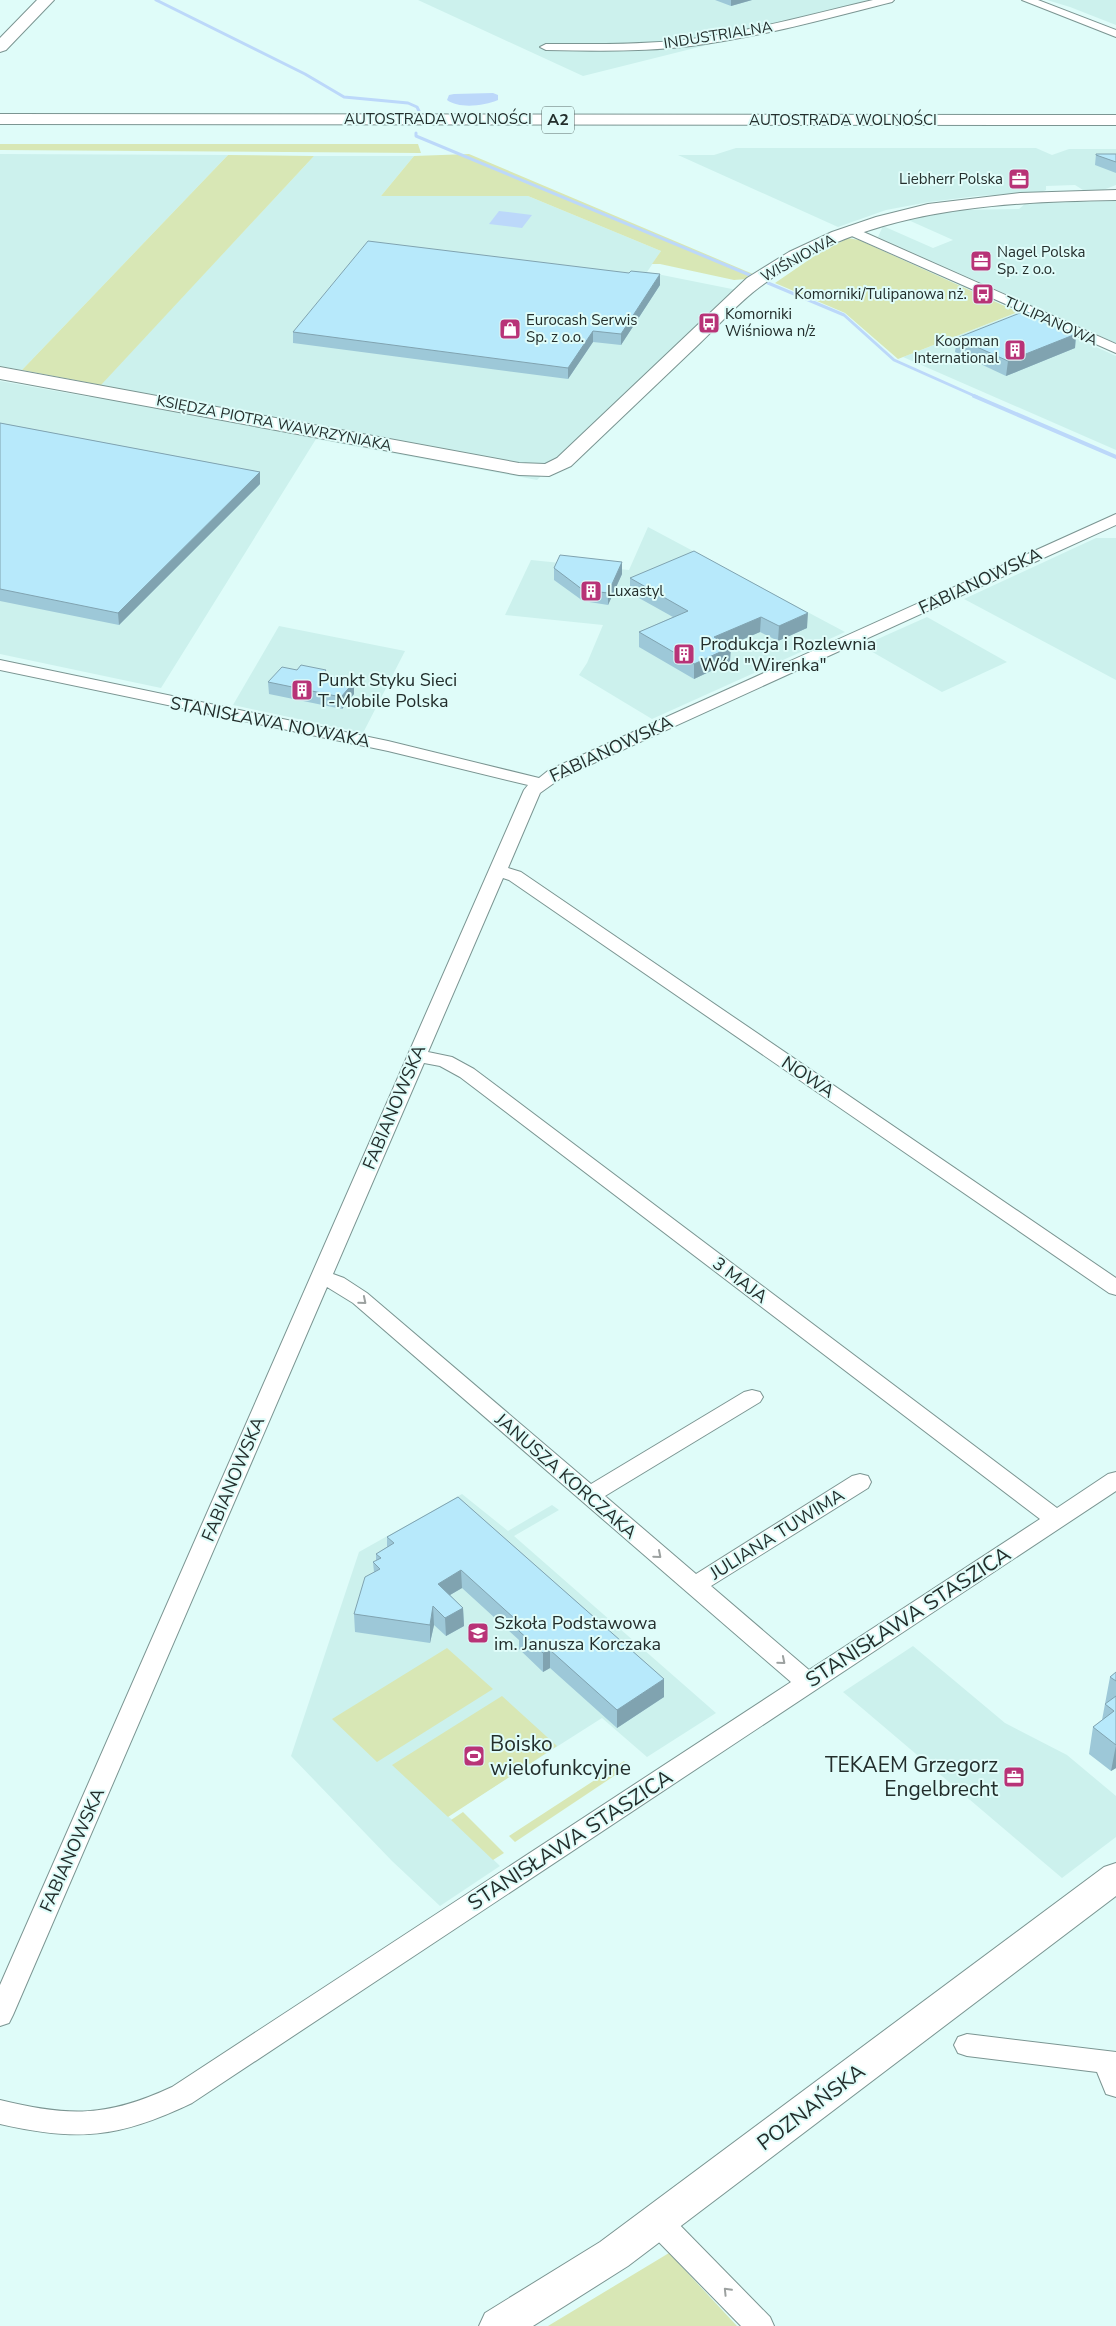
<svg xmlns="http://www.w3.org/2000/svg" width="1116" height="2326" viewBox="0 0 1116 2326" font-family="'Nunito Sans',sans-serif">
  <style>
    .built { fill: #ccf1ed }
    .green { fill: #d8e7b5 }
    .water { fill: #bcd8fa }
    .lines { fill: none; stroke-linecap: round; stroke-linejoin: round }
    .stream-far1 { stroke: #bcd8fa; stroke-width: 3 }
    .stream { stroke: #bcd8fa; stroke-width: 4 }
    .street-casing { stroke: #7b9592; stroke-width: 2 }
    .secondary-casing { stroke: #7b9592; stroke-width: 2 }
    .highway-casing { stroke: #7b9592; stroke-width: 2 }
    .street { fill: #fff; fill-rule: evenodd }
    .secondary { fill: #fff; fill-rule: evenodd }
    .highway { fill: #fff; fill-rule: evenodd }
    .wall { fill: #9dc8d8 }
    .shaded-wall { fill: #80a3b0 }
    .building { fill: #b7e9fb; stroke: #80a3b0 }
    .oneway { stroke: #9ca1a0 }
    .labels { text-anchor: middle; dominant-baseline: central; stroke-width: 4; stroke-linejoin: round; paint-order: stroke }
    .far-street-label { font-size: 15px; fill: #232e2c; stroke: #dffcf9 }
    .far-poi-label { font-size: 15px; fill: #232e2c; stroke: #dffcf9; text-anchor: start }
    .shield { fill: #dffcf9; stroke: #5b6c6a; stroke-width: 1 }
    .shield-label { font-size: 16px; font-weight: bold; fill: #232e2c }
    .street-label { font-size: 18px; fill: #232e2c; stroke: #dffcf9 }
    .poi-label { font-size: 18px; fill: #232e2c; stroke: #dffcf9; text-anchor: start }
    .near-street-label { font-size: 21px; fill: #232e2c; stroke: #dffcf9 }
    .near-poi-label { font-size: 21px; fill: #232e2c; stroke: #dffcf9; text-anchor: start }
  </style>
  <rect width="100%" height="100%" fill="#dffcf9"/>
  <path class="built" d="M418 0H872L732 33 731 39 583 76Z
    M1047 0H1116V25L1070 7Z
    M736 148H1036L1052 155 1069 149H1116V185L1103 190H1083L1075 185 1046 186V190L1042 192 977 196 929 202 886 210 838 227 678 155H714Z
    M0 154 228 155 22 370 0 366Z
    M314 156H414L381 196H528L661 251 647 272 737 290 537 480 316 439 161 688 0 654V381L89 397Z
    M1116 201V343L878 237 883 226 933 248 953 240 906 219 958 210 1019 209 1026 203Z
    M1019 312 1116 356V450L903 357Z
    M648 527 845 632 652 719 579 675 587 663 603 625 505 615 531 560 629 570Z
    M1096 538H1116V680L964 599Z
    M927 617 1007 662 942 692 862 646Z
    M279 626 405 651 363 733 233 705Z
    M462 1494 508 1531 552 1505 559 1510 514 1536 716 1713 647 1757 602 1718 448 1816 500 1866 440 1906 392 1861 291 1756 359 1552Z
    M913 1646 1005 1723 1067 1755 1116 1796V1837L1062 1878 843 1692Z"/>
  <path class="green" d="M0 144H418L421 153 0 150Z
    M469 154 753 274 746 279 734 280 660 264H652L661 251 528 196H381L414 156Z
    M228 155 314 156 101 385 22 370Z
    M848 238 859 240 1018 312 898 359 845 313 775 283 813 257Z
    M447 1648 493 1689 377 1762 332 1719Z
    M502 1696 557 1746 448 1817 392 1765Z
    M624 1761 629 1766 515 1842 509 1836Z
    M463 1812 504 1853 493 1860 451 1820Z
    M669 2253 737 2326H548Z"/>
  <path class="water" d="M493 93 498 95V100C484 106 459 109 447 100L449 95 454 94Z
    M499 211 532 215 522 228 489 224Z"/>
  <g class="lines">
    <path class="stream-far1" d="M156 0 305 74 344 97 408 103 417 107 419 111
      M416 133V136L752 276
      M768 283 844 315 894 360 977 397"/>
    <path class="stream" d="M974 396 1116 457"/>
    <g class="street-casing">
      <path id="street" d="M873 0H894L892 2C826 19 759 37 691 46 643 52 594 51 546 50L540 47 546 44C594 44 643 45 691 39 752 31 813 14 873 0Z
        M1022 0H1038L1116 30V37Z
        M850 226 1116 344V353L845 233 843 230Z
        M1116 514V525L561 778 540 793 508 868 521 872 1116 1278V1295L1109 1293 509 880 503 878 428 1052 452 1057 474 1069 1057 1508 1108 1474 1116 1472V1491L192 2103C119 2138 78 2142 0 2124V2100C69 2117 108 2117 172 2087L791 1682 353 1303 327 1287 13 2015 9 2023 0 2026V1985L524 790 528 785 388 751 0 670V660L388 741 539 778 549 770ZM424 1063 440 1066 460 1077 1040 1519 809 1670 711 1586 868 1488 871 1482 868 1476 860 1474 852 1476 696 1574 605 1496 760 1402 763 1397 760 1392 752 1390 744 1392 591 1484 367 1293 344 1278 333 1274Z
        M967 2034 1116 2052V2097L1106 2094 1097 2072 967 2056 958 2053 954 2045 958 2037Z
        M658 2210 668 2213 770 2317 774 2326H741L648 2231 644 2222 648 2213Z"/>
    </g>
    <g class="secondary-casing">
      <path id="secondary" d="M37 0H54L6 50 0 52V38Z
        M1116 190V200C995 202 861 209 761 286 739 302 720 324 700 343 657 384 614 425 571 466L549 476 519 475 0 379V367L519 463 545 464 557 458 747 278 789 252 832 232 876 217 928 204 1020 193Z
        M1116 1863V1896L628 2266 533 2326H479L485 2313 600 2242 1104 1867Z"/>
    </g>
    <g class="highway-casing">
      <path id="highway" d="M0 114 1116 115V125L0 124Z"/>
    </g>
    <use href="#street" class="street"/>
    <use href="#secondary" class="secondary"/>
    <use href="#highway" class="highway"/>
  </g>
  <path class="wall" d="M715 0H752L731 6Z
    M1096 154H1116V173L1095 165Z
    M629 273 660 285 621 345 593 342 568 379 293 343V332Z
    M1076 334 1075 348 1006 376 955 352 957 338Z
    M0 423 260 472V484L119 625 0 601Z
    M622 562V574L608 605 583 601 554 580V568Z
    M630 578 807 628 778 641 760 632 728 646 730 662 694 679 639 647V632L673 617 630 593Z
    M327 676 354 682V694L342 709 269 694 268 682Z
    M458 1497 664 1679V1697L617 1728 550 1668 543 1672 519 1649V1640L462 1588 450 1595 463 1608 464 1626 446 1636 434 1625 430 1643 355 1632 354 1614 374 1572 373 1562 376 1561V1554L387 1547V1537Z
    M1116 1672V1768L1111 1771 1089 1754 1093 1727 1102 1720 1110 1677Z"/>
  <path class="shaded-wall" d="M731 0H752L731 6Z
    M660 274V285L621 345V334Z
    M593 331V342L568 379V368Z
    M1076 334 1075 348 1006 376 1008 361Z
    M260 472V484L119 625 118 613Z
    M622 562V574L608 605V593Z
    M808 613 807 628 778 641 779 626Z
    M761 617 760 632 713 652 714 637Z
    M731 647 730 662 694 679V664Z
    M326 670 327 683 322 675Z
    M354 682V694L342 709 341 697Z
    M461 1570 462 1588 438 1602V1584Z
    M433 1606 434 1625 430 1643V1625Z
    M463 1608 464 1626 446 1636 445 1618Z
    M550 1650V1668L543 1672V1653Z
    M664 1679V1697L617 1728V1710Z
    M1116 1744V1768L1111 1771 1116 1745Z"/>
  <path class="building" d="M1096 154H1116V162L1096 155Z
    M368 241 629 273 631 271 660 274 621 334 593 331 568 368 293 332Z
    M1025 311 1076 334 1008 361 957 338Z
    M0 423 260 472 118 613 0 589Z
    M694 551 808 613 779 626 761 617 714 637 731 647 694 664 639 632 688 611 630 578Z
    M560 555 622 562 608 593 583 590 554 568Z
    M301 665 326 670 322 675 354 682 341 697 268 682 282 667 297 670Z
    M458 1497 664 1679 617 1710 550 1650 543 1653 519 1631 525 1628 461 1570 438 1584 463 1608 445 1618 433 1606 430 1625 354 1614 365 1577 380 1569 373 1562 381 1558 376 1554 394 1543 387 1537Z
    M1116 1672V1681L1110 1677Z
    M1116 1696V1745L1093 1727 1114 1711 1105 1704Z"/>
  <defs><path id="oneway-chevron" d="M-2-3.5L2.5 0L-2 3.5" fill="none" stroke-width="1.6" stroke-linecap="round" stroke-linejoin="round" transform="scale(1.25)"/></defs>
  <g class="oneway">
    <use href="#oneway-chevron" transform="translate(363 1301) rotate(40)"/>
    <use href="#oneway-chevron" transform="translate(658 1555) rotate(41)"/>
    <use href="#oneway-chevron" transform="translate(782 1661) rotate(40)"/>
    <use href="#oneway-chevron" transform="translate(727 2291) rotate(-134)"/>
  </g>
  <defs>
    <g id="office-square" transform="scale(1.125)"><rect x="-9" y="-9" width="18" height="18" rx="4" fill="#b83377" stroke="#dffcf9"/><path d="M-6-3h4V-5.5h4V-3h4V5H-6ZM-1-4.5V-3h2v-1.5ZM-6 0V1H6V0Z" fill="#fff"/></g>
    <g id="bus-square" transform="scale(1.125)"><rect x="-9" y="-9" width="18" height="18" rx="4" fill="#b83377" stroke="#dffcf9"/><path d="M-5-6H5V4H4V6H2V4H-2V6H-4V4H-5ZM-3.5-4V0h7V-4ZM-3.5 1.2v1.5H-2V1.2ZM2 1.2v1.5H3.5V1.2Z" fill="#fff"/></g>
    <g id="shop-square" transform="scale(1.125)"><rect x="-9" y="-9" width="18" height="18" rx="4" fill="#b83377" stroke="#dffcf9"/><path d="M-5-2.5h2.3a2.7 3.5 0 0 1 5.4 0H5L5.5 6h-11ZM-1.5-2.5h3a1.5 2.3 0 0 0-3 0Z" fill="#fff"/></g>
    <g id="building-square" transform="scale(1.125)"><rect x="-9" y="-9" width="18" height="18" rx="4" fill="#b83377" stroke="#dffcf9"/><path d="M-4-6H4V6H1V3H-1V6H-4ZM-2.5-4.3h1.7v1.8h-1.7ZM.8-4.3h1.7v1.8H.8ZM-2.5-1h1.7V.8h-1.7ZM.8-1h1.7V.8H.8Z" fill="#fff"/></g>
    <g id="school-square" transform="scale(1.125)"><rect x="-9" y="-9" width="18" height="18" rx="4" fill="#b83377" stroke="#dffcf9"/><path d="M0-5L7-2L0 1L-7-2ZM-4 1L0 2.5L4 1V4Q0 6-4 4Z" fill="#fff"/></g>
    <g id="stadium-square" transform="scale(1.125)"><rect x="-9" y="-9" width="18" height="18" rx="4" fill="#b83377" stroke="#dffcf9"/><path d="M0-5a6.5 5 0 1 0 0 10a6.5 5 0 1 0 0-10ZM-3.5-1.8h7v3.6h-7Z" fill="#fff"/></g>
  </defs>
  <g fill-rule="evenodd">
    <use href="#office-square" x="1019" y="179"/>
    <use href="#office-square" x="981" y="261"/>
    <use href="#bus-square" x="983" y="294"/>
    <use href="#bus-square" x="709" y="323"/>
    <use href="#shop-square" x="510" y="329"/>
    <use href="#building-square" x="1015" y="350"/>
    <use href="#building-square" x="591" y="591"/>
    <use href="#building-square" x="684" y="654"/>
    <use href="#building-square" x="302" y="690"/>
    <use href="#school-square" x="478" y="1633"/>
    <use href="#stadium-square" x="474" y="1756"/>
    <use href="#office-square" x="1014" y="1777"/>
  </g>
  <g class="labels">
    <g class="far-street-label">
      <text transform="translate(718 35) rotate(-9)">INDUSTRIALNA</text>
      <text x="438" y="119">AUTOSTRADA WOLNOŚCI</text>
      <text x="843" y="120">AUTOSTRADA WOLNOŚCI</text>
      <text transform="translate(798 258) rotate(-29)">WIŚNIOWA</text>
      <text transform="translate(1051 321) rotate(24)">TULIPANOWA</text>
      <text transform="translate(274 423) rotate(11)">KSIĘDZA PIOTRA WAWRZYNIAKA</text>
    </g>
    <g class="far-poi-label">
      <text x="1003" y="179" text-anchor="end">Liebherr Polska</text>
      <text x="997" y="252">Nagel Polska<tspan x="997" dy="17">Sp. z o.o.</tspan></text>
      <text x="967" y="294" text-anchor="end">Komorniki/Tulipanowa nż.</text>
      <text x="725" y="314">Komorniki<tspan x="725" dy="17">Wiśniowa n/ż</tspan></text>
      <text x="526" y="320">Eurocash Serwis<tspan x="526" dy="17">Sp. z o.o.</tspan></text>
      <text x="999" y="341" text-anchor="end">Koopman<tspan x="999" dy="17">International</tspan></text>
      <text x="607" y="591">Luxastyl</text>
    </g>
    <rect class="shield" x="542" y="106.5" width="32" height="27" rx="4"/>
    <g class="shield-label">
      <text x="558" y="120">A2</text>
    </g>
    <g class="street-label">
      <text transform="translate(980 581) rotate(-25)">FABIANOWSKA</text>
      <text transform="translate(270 722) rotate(11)">STANISŁAWA NOWAKA</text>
      <text transform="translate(611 749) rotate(-25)">FABIANOWSKA</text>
      <text transform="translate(808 1077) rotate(34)">NOWA</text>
      <text transform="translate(394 1107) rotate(-67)">FABIANOWSKA</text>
      <text transform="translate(740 1280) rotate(37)">3 MAJA</text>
      <text transform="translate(566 1476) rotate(41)">JANUSZA KORCZAKA</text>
      <text transform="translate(233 1479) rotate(-67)">FABIANOWSKA</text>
      <text transform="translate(777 1534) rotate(-32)">JULIANA TUWIMA</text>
      <text transform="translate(72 1850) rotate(-66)">FABIANOWSKA</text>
    </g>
    <g class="poi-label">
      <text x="700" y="644">Produkcja i Rozlewnia<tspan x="700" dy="21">Wód "Wirenka"</tspan></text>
      <text x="318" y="680">Punkt Styku Sieci<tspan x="318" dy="21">T-Mobile Polska</tspan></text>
      <text x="494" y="1623">Szkoła Podstawowa<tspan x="494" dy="21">im. Janusza Korczaka</tspan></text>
    </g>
    <g class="near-street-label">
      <text transform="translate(908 1617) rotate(-33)">STANISŁAWA STASZICA</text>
      <text transform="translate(570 1840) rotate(-33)">STANISŁAWA STASZICA</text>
      <text transform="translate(811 2107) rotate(-37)">POZNAŃSKA</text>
    </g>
    <g class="near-poi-label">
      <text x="490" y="1744">Boisko<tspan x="490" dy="24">wielofunkcyjne</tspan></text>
      <text x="998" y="1765" text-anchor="end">TEKAEM Grzegorz<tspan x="998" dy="24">Engelbrecht</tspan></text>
    </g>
  </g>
</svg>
